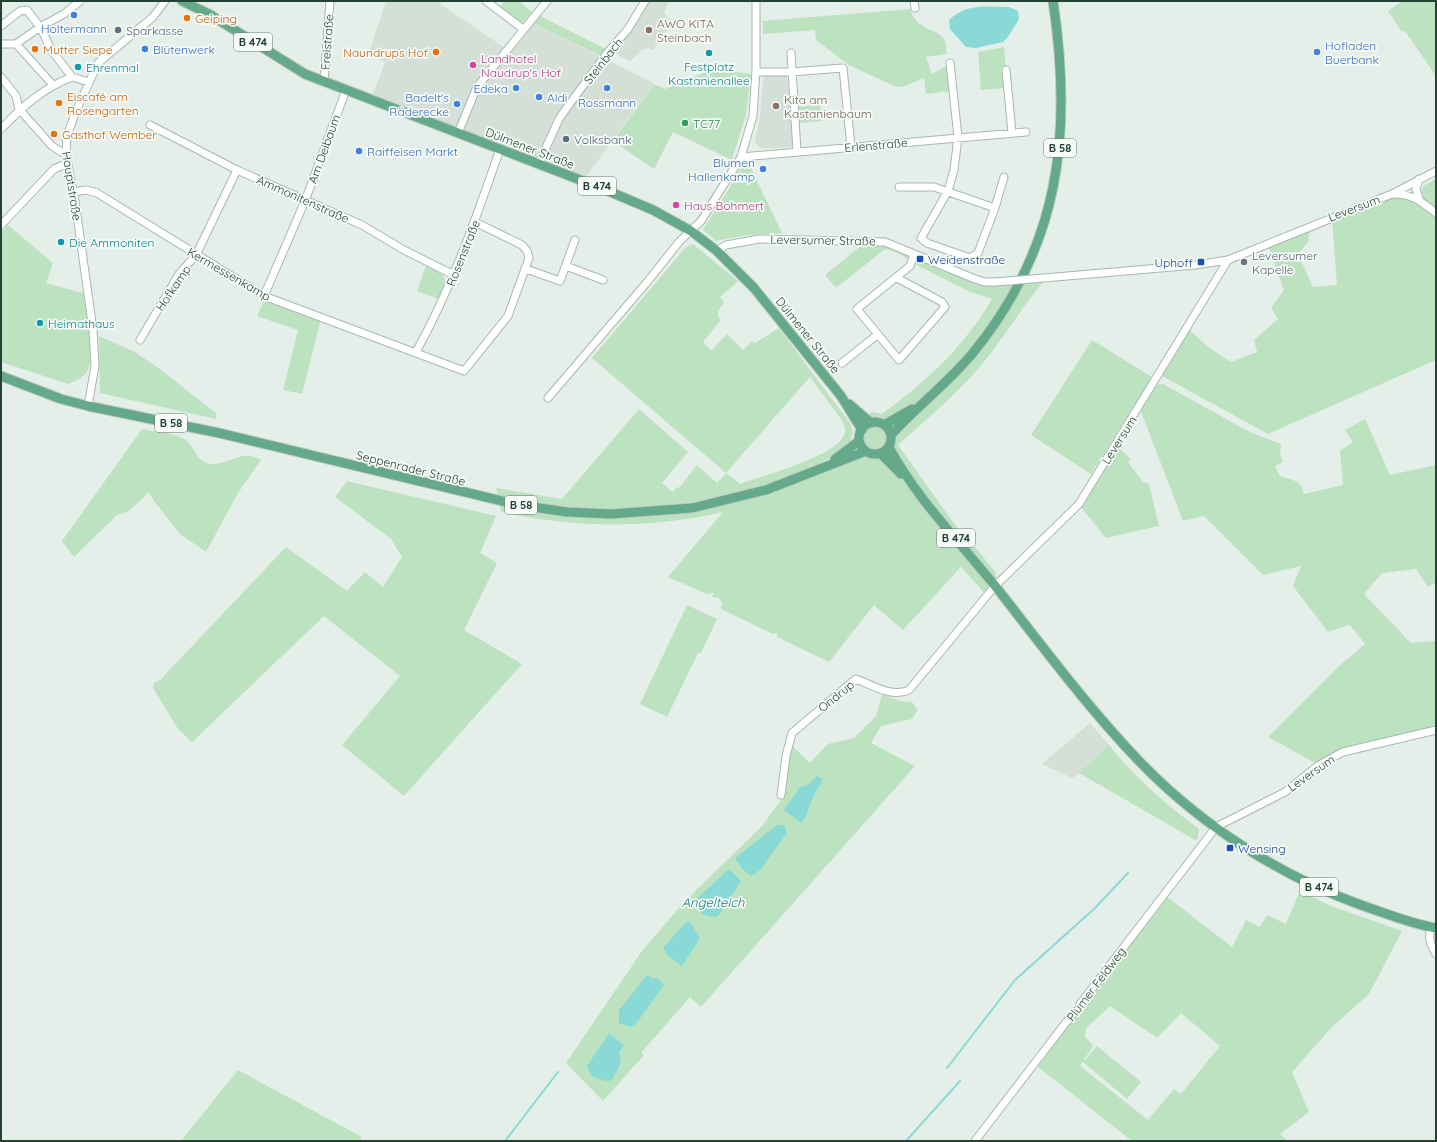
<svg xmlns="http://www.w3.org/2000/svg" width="1437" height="1142" viewBox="0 0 1437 1142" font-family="Quicksand,sans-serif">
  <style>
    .built { fill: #d3dfd7 }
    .green { fill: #bce2c0; fill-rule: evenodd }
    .water { fill: #89d9d7 }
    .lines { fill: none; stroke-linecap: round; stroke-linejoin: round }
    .stream { stroke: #89d9d7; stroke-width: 2 }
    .minor-casing { stroke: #a7b8af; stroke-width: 9 }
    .major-casing { stroke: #c1cac6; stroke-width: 11 }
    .minor { stroke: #fff; stroke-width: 7 }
    .major { stroke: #65a98b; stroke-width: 9 }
    .minor-bridge-casing { stroke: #a7b8af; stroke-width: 9; stroke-linecap: butt }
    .minor-bridge { stroke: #fff; stroke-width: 7 }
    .shop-dot { fill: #3f7fe0; stroke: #f6fbf8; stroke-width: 1.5 }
    .food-dot { fill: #e8710a; stroke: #f6fbf8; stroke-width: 1.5 }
    .service-dot { fill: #5c6f8a; stroke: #f6fbf8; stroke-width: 1.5 }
    .education-dot { fill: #8d6e63; stroke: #f6fbf8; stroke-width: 1.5 }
    .culture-dot { fill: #0f9aa8; stroke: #f6fbf8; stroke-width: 1.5 }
    .hotel-dot { fill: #d1479c; stroke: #f6fbf8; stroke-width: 1.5 }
    .leisure-dot { fill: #2e9e5b; stroke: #f6fbf8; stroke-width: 1.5 }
    .transit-dot { fill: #1a4fb4; stroke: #f6fbf8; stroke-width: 1.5 }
    .worship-dot { fill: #6b7280; stroke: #f6fbf8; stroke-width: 1.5 }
    .labels { text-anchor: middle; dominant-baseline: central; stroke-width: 3.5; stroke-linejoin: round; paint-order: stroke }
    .shield { fill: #f6fbf8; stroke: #627a6f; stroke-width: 1 }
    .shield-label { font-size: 11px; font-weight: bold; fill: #224334 }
    .food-label { font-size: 12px; fill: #c56008; stroke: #f6fbf8; text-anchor: start }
    .education-label { font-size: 12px; fill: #785e54; stroke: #f6fbf8; text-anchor: start }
    .shop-label { font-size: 12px; fill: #366cbe; stroke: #f6fbf8; text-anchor: start }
    .service-label { font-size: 12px; fill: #4e5e75; stroke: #f6fbf8; text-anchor: start }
    .street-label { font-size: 12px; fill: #224334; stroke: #f6fbf8 }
    .hotel-label { font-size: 12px; fill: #b23c85; stroke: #f6fbf8; text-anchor: start }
    .culture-label { font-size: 12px; fill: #0d838f; stroke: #f6fbf8; text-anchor: start }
    .leisure-label { font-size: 12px; fill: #27864d; stroke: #f6fbf8; text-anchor: start }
    .worship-label { font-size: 12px; fill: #5b616d; stroke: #f6fbf8; text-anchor: start }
    .transit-label { font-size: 12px; fill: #164399; stroke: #f6fbf8; text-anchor: start }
    .water-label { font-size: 13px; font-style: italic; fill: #15807f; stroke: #f6fbf8 }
  </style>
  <rect width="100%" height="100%" fill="#e5efe9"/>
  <path class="built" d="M386 1H436L511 52 533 23 654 83 586 177 373 94 385 62 368 55Z
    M650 1H669L664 13 672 24 653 50 648 48 642 50 630 61 614 53 638 21Z
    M767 75H786L787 77 794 142 791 147 763 149 758 146 755 141 760 116 763 79Z
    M1090 723 1109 745 1079 773 1072 778 1042 764Z"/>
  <path class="green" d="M504 1H519L532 12 523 22H519L500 7Z
    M1403 1H1436V76L1405 31 1402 32 1388 11Z
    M910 9C917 32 938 27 945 41 946 45 946 50 947 54L926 57 932 74 948 65 950 91 926 94 924 78 902 87 894 86 849 65 816 40 815 30 763 34V21Z
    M540 16 606 49 601 56 533 23Z
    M1004 47 1006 68H1001V71L1004 74 1005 88 981 90 978 52Z
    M713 69 751 74 746 115 732 160 673 132 654 169 613 141 654 84 665 89Z
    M820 105 822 121 798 123 796 107Z
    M747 160 782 233 748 235 716 241 703 230 704 228 727 192 744 162Z
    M1436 179V211L1420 198 1423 186Z
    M1390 196 1413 199 1436 218V360L1268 434 1162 376 1189 329 1208 347 1231 362 1257 352 1254 340 1278 319 1271 308 1284 290 1267 243 1311 225 1308 242 1298 254 1313 287 1337 285 1332 218Z
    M8 225 53 263 46 283 83 293C86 311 95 354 88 370 84 378 75 381 68 384L1 362V233Z
    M871 243 893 247 911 256 909 260 896 252 885 249 836 288 825 275 862 245 868 246Z
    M693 244 738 281 720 297 724 302C720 309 714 314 721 320L703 342 711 351 727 334 743 350 752 341 755 343 779 328 850 423C859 439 841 452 828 459 752 502 656 514 570 508 546 506 522 501 498 497L496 488 562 499 639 409 688 452 662 483 673 492 677 487 679 488 697 465 717 483 726 473 592 358 685 248ZM810 377 841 419C843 423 846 428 845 433 839 456 761 476 740 484L726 473Z
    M919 259 979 285 987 286 1015 283C989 327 960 369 919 400 910 407 899 416 888 420 882 422 872 418 867 416L872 412 882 414C927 381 963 348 992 299L968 291 915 264Z
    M426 266 442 273 446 282 439 299 417 291Z
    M1044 281C1016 314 996 352 965 383 944 405 920 425 898 445L950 518 960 531 968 538 996 573 995 575 998 580H993L922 492 896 454C894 447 894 442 896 435 949 385 989 347 1024 282Z
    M264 301 321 319 302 394 283 390 298 330 257 316Z
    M99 336 135 352 161 370 216 413V419L100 393Z
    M1092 340 1152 377 1091 474 1031 435Z
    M1163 384 1248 431 1281 444 1280 453 1283 462 1275 466 1280 476C1292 481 1301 478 1304 494L1343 485 1340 451 1353 442 1345 430 1365 419 1390 475 1436 465V582L1428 587 1416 569 1382 573 1364 594 1411 643 1436 641V729L1342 751 1317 764 1268 737 1339 666 1365 644 1350 625 1328 632 1293 586 1301 566 1263 575 1204 516 1183 521 1140 409 1156 385Z
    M863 438a12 12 0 1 1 24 0a12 12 0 1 1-24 0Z
    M142 429C155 432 175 432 187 441 195 448 197 463 211 464 229 465 243 448 261 460L238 493 206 552 180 534 154 501 149 492 129 511 117 515 74 557 62 541Z
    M1117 446 1131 459 1128 462 1143 482 1149 484 1159 526 1106 538 1080 506Z
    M864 455 881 459 888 463 926 507 989 586 986 595 961 567 903 630 874 605 829 662 777 637 778 634 773 633V634L721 609 722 603 719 598 712 597 714 593 707 594 668 577 723 512C651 529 573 528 501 512L500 505 612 518 656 516 693 512 757 497Z
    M347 481 496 516 480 553 497 563 464 630 522 664 404 796 342 745 400 676 324 616 192 742 178 729 153 688 154 683 160 680 286 547 347 591 365 572 383 587 402 557 391 539 335 497Z
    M687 605 717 619 701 653H698L667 717 640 704Z
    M882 694 900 701 912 702 918 710 912 719 881 726 871 743 915 766 701 1007 690 997 641 1053 644 1055 603 1101 566 1063 642 951 684 902 762 826 784 796 791 745 810 763 828 744 854 738 876 716Z
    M1109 745C1135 778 1166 804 1199 829L1197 841 1079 773Z
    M1300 891 1331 906 1402 931 1369 994 1334 1025 1292 1072 1309 1112 1280 1134 1288 1141H1132L1038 1067 1166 896 1232 947 1246 920 1260 927 1267 915 1286 924ZM1110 1006 1157 1038 1181 1013 1220 1046 1181 1094 1174 1089 1148 1120 1080 1066 1093 1046 1085 1036 1086 1028Z
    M1097 1046 1141 1082 1127 1099 1083 1062Z
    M238 1070 362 1137 360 1141H181Z"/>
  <path class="water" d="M1009 7 1018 11 1019 19 1008 37 1003 42 976 48 966 47 950 29 949 20C967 3 987 7 1009 7Z
    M817 776 823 779 813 797 806 816 801 823 784 810 800 787 806 786Z
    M777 825H784L787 833 760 870 751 876 742 869 735 858Z
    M729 869 741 881C733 893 727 906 717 917L704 915 692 903Z
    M686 922H690L700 938 682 966 668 956 663 948Z
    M647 975 654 979 657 977 664 985 636 1024 630 1027 619 1023V1010Z
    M609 1033 624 1045 619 1052 621 1063 612 1080 605 1081 592 1076 587 1066Z"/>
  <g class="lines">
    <path class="stream" d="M947 1068 1015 980 1095 908 1128 873
      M505 1141 558 1072
      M906 1141 960 1081"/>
    <g class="minor-casing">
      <path id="minor" d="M486 1 523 29
        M914 1 915 8
        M1 26 20 11 27 10 40 27 52 51 72 77
        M1 44H16L40 27 64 14 80 1
        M16 44 53 85
        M791 53 797 152
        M1006 70 1012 133
        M756 72H791L843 68 851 147
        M1 77 16 96 19 109 52 146 66 155
        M324 82 330 1
        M150 125 237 170 362 225 404 250 454 275
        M1 129C22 107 43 88 72 77L89 82
        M458 133 477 87 547 1
        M741 157 1026 132
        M539 163 559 119 568 106 608 52 628 29 645 1
        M899 187H934L995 208 978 253 970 258 927 243 921 238 948 191 954 170 958 137 950 63
        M73 192 86 190 97 193 264 296 464 371 508 316 529 258 527 251 522 245 475 222
        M1394 194C1413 194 1422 202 1436 213
        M1419 199 1416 189 1419 179
        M995 208 1004 177
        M1 225 54 169 68 163
        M717 251 726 245 759 239 885 242 975 279 985 282H995
        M566 266 603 280
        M526 269 560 281 575 240
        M897 278 942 302 945 307 899 360 857 309 910 266 914 254
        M1044 278 1195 265 1228 260 1392 194 1436 171
        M264 296 305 201 346 90
        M140 340 179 274 196 255 237 170
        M416 352C452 287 476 219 500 149
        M842 363 877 335
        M548 398 648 281 679 242 701 221 741 157 753 116 756 70V1
        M88 406 95 366 93 330 75 201 66 155 67 136 76 111 98 63 153 17 165 1
        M781 795 786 756 792 733 856 679C872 685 892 698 909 690L995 586 1079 504 1228 260
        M1431 927C1428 938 1430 944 1436 954
        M975 1141 1216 827 1285 792 1319 765 1343 752 1436 730"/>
    </g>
    <g class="major-casing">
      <path id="major" d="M182 1 209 14 305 74 601 188 653 210 691 231 717 251 754 288 841 396 862 430
        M1 376 61 399 88 406 219 433 519 505 567 512 611 514 692 508 766 490 866 451
        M849 404 871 423
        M859 438a16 16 0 1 1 32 0a16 16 0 1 1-32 0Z
        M884 425 912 409
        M891 435C916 407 947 384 972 354 1060 247 1073 134 1053 1
        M889 447C916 498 959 541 996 587 1043 647 1088 708 1141 763 1201 825 1280 876 1361 905 1385 913 1411 924 1436 928
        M880 453 901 474
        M835 459 859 441"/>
    </g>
    <use href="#minor" class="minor"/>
    <use href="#major" class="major"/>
    <g class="minor-bridge-casing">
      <path id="minor-bridge" d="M995 282 1044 278"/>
    </g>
    <use href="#minor-bridge" class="minor-bridge"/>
  </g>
  <g class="shop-dot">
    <circle cx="74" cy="15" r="4"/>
    <circle cx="145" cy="49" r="4"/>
    <circle cx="1317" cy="52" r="4"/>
    <circle cx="516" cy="88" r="4"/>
    <circle cx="607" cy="88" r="4"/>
    <circle cx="539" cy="97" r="4"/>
    <circle cx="457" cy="104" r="4"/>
    <circle cx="359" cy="151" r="4"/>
    <circle cx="763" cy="169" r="4"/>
  </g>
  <g class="food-dot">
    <circle cx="187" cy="18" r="4"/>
    <circle cx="35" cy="49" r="4"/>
    <circle cx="436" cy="52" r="4"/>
    <circle cx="59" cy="103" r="4"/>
    <circle cx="54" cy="134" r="4"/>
  </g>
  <g class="service-dot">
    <circle cx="118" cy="30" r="4"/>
    <circle cx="566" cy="139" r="4"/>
  </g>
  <g class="education-dot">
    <circle cx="649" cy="30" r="4"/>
    <circle cx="776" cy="106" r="4"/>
  </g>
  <g class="culture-dot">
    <circle cx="709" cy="53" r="4"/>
    <circle cx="78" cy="67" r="4"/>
    <circle cx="61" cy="242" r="4"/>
    <circle cx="40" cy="323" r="4"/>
  </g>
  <g class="hotel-dot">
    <circle cx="473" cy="65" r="4"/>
    <circle cx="676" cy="205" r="4"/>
  </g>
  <circle class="leisure-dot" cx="685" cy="123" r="4"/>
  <g class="transit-dot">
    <rect x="916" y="255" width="8" height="8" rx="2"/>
    <rect x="1197" y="258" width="8" height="8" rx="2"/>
    <rect x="1226" y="844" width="8" height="8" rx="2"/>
  </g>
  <circle class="worship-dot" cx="1244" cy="262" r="4"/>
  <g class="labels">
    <g class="shield">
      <rect x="234" y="33" width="38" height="18" rx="3"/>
      <rect x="1044" y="139" width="32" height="18" rx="3"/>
      <rect x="578" y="177" width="38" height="18" rx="3"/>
      <rect x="155" y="414" width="32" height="18" rx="3"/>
      <rect x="505" y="496" width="32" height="18" rx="3"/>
      <rect x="937" y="529" width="38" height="18" rx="3"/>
      <rect x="1300" y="878" width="38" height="18" rx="3"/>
    </g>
    <g class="shield-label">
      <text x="253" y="42">B 474</text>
      <text x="1060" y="148">B 58</text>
      <text x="597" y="186">B 474</text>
      <text x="171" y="423">B 58</text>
      <text x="521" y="505">B 58</text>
      <text x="956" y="538">B 474</text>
      <text x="1319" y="887">B 474</text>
    </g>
    <g class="food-label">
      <text x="195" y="18">Geiping</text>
      <text x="43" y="49">Mutter Siepe</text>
      <text x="428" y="52" text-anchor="end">Naundrups Hof</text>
      <text x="67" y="96">Eiscafé am<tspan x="67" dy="14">Rosengarten</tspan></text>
      <text x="62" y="134">Gasthof Wember</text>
    </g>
    <g class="education-label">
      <text x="657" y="23">AWO KITA<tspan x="657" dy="14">Steinbach</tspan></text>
      <text x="784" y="99">Kita am<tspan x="784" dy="14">Kastanienbaum</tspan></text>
    </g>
    <g class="shop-label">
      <text x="74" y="28" text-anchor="middle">Holtermann</text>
      <text x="1325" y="45">Hofladen<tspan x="1325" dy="14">Buerbank</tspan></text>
      <text x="153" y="49">Blütenwerk</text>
      <text x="508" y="88" text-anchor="end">Edeka</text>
      <text x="449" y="97" text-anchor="end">Badelt's<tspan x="449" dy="14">Räderecke</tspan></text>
      <text x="547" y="97">Aldi</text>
      <text x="607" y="102" text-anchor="middle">Rossmann</text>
      <text x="367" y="151">Raiffeisen Markt</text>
      <text x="755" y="162" text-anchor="end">Blumen<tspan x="755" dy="14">Hallenkamp</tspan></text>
    </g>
    <g class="service-label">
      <text x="126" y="30">Sparkasse</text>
      <text x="574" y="139">Volksbank</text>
    </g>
    <g class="street-label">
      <text transform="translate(327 42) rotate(-86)">Freistraße</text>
      <text transform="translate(603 61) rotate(-52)">Steinbach</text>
      <text transform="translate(876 145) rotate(-5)">Erlenstraße</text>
      <text transform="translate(530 148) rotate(21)">Dülmener Straße</text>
      <text transform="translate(324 149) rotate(-70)">Am Deibaum</text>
      <text transform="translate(72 186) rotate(81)">Hauptstraße</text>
      <text transform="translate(303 199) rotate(24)">Ammonitenstraße</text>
      <text transform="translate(1354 208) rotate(-21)">Leversum</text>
      <text transform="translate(823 240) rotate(1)">Leversumer Straße</text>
      <text transform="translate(463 253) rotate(-68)">Rosenstraße</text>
      <text transform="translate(229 274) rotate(30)">Kermessenkamp</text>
      <text transform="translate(173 288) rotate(-56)">Hofkamp</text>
      <text transform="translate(808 335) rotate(51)">Dülmener Straße</text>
      <text transform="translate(1119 440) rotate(-58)">Leversum</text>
      <text transform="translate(411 468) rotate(14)">Seppenrader Straße</text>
      <text transform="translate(836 696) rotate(-39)">Ondrup</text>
      <text transform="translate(1311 773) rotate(-35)">Leversum</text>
      <text transform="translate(1096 984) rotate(-53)">Plümer Feldweg</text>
    </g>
    <g class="hotel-label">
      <text x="481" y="58">Landhotel<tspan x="481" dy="14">Naudrup's Hof</tspan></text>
      <text x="684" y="205">Haus Bohmert</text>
    </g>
    <g class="culture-label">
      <text x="709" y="66" text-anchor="middle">Festplatz<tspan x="709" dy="14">Kastanienallee</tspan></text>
      <text x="86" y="67">Ehrenmal</text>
      <text x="69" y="242">Die Ammoniten</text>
      <text x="48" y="323">Heimathaus</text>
    </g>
    <g class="leisure-label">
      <text x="693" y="123">TC77</text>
    </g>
    <g class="worship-label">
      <text x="1252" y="255">Leversumer<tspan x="1252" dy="14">Kapelle</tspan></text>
    </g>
    <g class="transit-label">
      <text x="928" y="259">Weidenstraße</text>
      <text x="1193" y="262" text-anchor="end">Uphoff</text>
      <text x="1238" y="848">Wensing</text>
    </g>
    <g class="water-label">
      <text x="713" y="902">Angelteich</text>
    </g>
  </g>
  <rect width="1437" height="1142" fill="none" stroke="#224334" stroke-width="4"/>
</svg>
